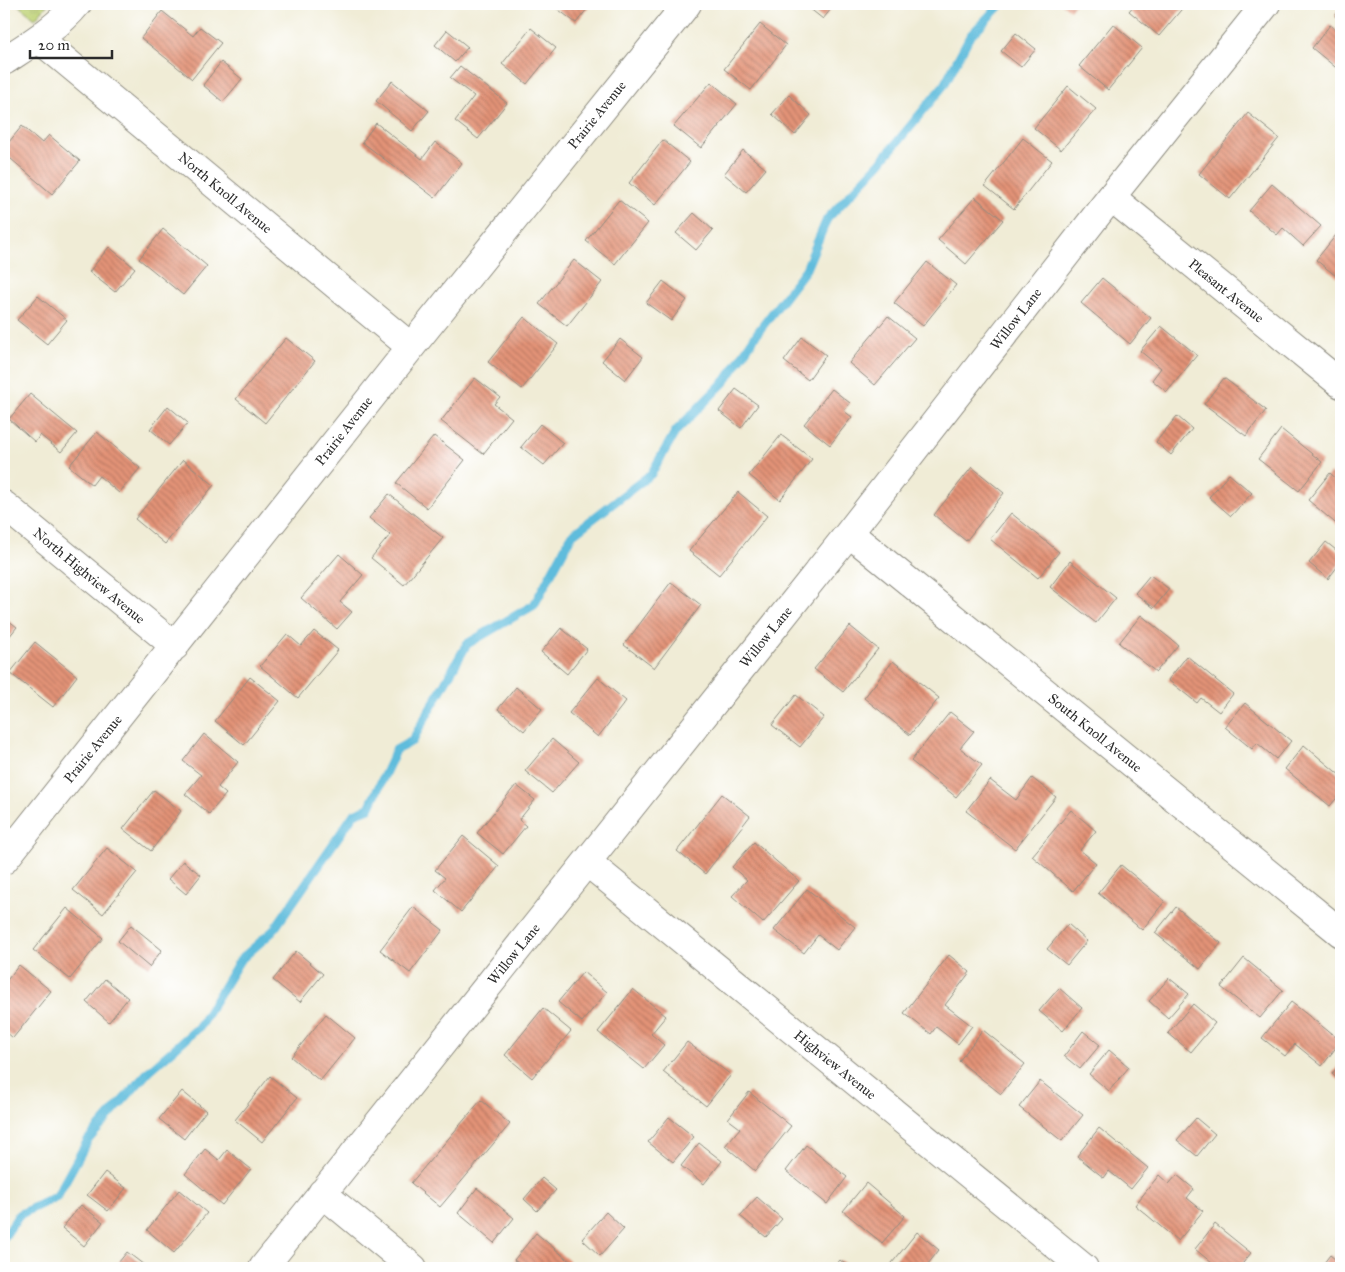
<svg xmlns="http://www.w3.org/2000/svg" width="1345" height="1272" viewBox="0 0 1345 1272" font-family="'IM FELL Great Primer',serif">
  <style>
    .park { fill: url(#park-tufts); stroke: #747e50 }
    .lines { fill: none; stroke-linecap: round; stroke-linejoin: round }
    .stream { stroke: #5ebcdc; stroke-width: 9 }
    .building { fill: url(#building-back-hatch) }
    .minor-casing { stroke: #8e8c80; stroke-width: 30 }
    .minor { stroke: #fff; stroke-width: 28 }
    .labels { text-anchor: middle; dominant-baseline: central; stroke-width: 5; stroke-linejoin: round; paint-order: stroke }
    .street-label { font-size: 14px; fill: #2b2b2b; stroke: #fff }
  </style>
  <defs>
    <pattern id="park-tufts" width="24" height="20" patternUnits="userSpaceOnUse" patternTransform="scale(1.25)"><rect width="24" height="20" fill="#bed275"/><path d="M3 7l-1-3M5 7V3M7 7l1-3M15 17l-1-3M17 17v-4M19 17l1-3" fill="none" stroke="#a3b465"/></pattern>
    <pattern id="building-back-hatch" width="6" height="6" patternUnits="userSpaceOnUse" patternTransform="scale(1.25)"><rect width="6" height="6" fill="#e39377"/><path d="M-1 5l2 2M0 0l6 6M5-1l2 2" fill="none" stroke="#b87862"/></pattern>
  </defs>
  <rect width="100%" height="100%" fill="#fff"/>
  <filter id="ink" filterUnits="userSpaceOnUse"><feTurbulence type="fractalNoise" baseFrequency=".02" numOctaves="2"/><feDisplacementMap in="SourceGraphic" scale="10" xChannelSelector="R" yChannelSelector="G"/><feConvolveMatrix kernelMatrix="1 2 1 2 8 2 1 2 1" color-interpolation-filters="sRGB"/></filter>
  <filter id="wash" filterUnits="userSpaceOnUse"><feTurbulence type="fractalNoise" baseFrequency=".0096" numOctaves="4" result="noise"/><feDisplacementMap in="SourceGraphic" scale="20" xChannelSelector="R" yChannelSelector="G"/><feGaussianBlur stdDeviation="1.12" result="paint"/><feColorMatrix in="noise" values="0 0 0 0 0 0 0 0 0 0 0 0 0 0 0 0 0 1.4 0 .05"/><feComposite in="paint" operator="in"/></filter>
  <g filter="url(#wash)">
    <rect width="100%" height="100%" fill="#f0ecd6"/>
    <path class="park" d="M17 4H48L35 19Z"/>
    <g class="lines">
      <path class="stream" d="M4 1237 19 1215 57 1196 88 1140 149 1071 200 1026 240 960 273 931 354 814 369 808 396 750 412 741 467 644 534 605 572 535 651 474 676 431 726 380 758 332 806 269 827 219 880 163 944 85 970 36 1001 4"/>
    </g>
    <g id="blocks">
      <path class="building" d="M551 4H591L576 23Z
        M804 4H835L823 19Z
        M1062 4H1075L1070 10Z
        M1135 4H1186L1159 36 1129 11Z
        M1341 8V21L1335 16Z
        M162 11 193 36 200 27 221 43 192 79 141 38Z
        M760 24 786 45 751 90 724 69Z
        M1113 24 1142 48 1108 90 1079 66Z
        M1330 25 1341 34 1340 71 1312 48Z
        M531 28 556 48 527 84 502 64Z
        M447 30 468 47 455 62 435 45Z
        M1016 33 1036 49 1021 67 1001 51Z
        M221 62 242 79 223 102 203 85Z
        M460 66 507 103 478 139 455 121 474 96 450 78Z
        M392 81 429 111 412 131 376 101Z
        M711 82 737 104 701 148 674 126Z
        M1068 86 1096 109 1061 150 1034 128Z
        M789 95 811 115 795 135 772 114Z
        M1248 113 1279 138 1230 199 1199 174Z
        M376 123 422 159 435 142 462 163 435 198 362 142Z
        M22 126 42 143 49 135 80 161 52 194 4 153V148Z
        M1023 138 1052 161 1014 209 985 186Z
        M663 140 690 162 655 205 629 183Z
        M743 150 766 169 746 192 724 174Z
        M1272 184 1321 226 1303 246 1283 228 1277 235 1249 211Z
        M975 197 1003 220 966 264 938 240Z
        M619 200 648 223 615 264 586 241Z
        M694 213 713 230 696 250 676 233Z
        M163 229 207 266 183 295 139 259Z
        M1336 235 1341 239V280L1316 260Z
        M109 247 135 268 115 292 89 272Z
        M574 260 602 282 567 326 539 304Z
        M927 262 956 285 923 326 894 303Z
        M1102 278 1151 318 1130 344 1081 303Z
        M663 281 687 300 671 321 646 303Z
        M38 296 67 320 47 344 17 320Z
        M888 316 915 338 875 385 849 363Z
        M524 317 558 344 522 389 488 362Z
        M1161 326 1197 355 1167 392 1152 380 1161 368 1140 351Z
        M802 337 826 355 808 380 784 361Z
        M286 338 315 361 265 423 236 399Z
        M620 339 643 357 625 380 602 361Z
        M4 365 9 369 4 375Z
        M475 378 500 397 494 404 512 418 483 454 441 421Z
        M1224 378 1266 410 1246 436 1204 404Z
        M736 389 758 405 741 428 719 411Z
        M832 389 850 403 844 411 852 417 830 445 804 424Z
        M30 394 77 433 61 452 40 435 35 442 9 419Z
        M168 406 188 423 169 445 150 429Z
        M1177 416 1192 429 1171 455 1156 442Z
        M540 424 563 443 544 465 521 447Z
        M1281 429 1322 462 1299 491 1258 459Z
        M97 432 140 468 119 493 99 476 92 485 69 466Z
        M781 435 812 459 780 500 749 475Z
        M434 436 465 460 427 508 396 483Z
        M183 460 214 485 165 544 135 519Z
        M972 467 1004 493 966 541 934 515Z
        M1330 473 1341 483V528L1308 500Z
        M1229 474 1252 493 1231 516 1209 497Z
        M738 492 767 516 719 575 689 551Z
        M389 494 443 538 404 585 371 558 390 535 369 518Z
        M1011 513 1059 552 1038 578 990 539Z
        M1326 542 1341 554V562L1328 579 1309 563Z
        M339 554 363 575 340 602 352 612 337 629 301 598Z
        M1070 561 1116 598 1096 623 1050 587Z
        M1150 575 1169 589 1154 608 1135 593Z
        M671 582 701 605 654 668 624 645Z
        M1141 615 1178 645 1156 672 1119 643Z
        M4 617 17 627 4 643Z
        M850 626 878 649 843 692 814 669Z
        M561 628 587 649 567 674 541 652Z
        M314 631 338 650 298 698 260 666 287 634 301 646Z
        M35 642 77 676 53 707 10 673Z
        M1187 656 1233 694 1219 712 1201 698 1197 703 1168 680Z
        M893 661 939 698 910 735 864 698Z
        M250 677 280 701 244 745 215 721Z
        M598 678 626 701 598 737 569 713Z
        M516 687 542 709 524 731 498 709Z
        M796 695 824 717 800 747 772 725Z
        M1245 703 1291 741 1276 759 1257 743 1252 749 1225 727Z
        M950 712 974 731 960 748 982 765 956 797 911 761Z
        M204 734 238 762 218 787 226 794 209 814 185 794 201 775 183 761Z
        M552 739 579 762 552 793 525 771Z
        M1304 745 1341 776V793L1330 806 1285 769Z
        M1032 778 1056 797 1015 849 966 811 990 780 1016 800Z
        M516 785 535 800 519 820 526 826 503 854 477 833Z
        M154 790 181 811 151 851 123 829Z
        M722 794 750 816 705 874 677 851Z
        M1071 810 1096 831 1080 850 1096 863 1073 891 1032 856Z
        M463 836 499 866 461 912 435 890 445 878 435 870Z
        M754 842 799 881 763 923 732 896 747 880 732 867Z
        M107 848 137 872 103 914 73 890Z
        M183 861 201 875 186 894 168 879Z
        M1121 865 1165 901 1142 930 1098 893Z
        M807 889 855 927 837 950 818 935 804 953 774 930Z
        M413 907 443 930 410 973 380 950Z
        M1176 907 1221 943 1200 969 1155 933Z
        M67 908 103 938 70 979 33 950Z
        M1068 924 1087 941 1067 965 1047 949Z
        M131 925 162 950 149 967 118 941Z
        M296 951 323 974 300 1002 273 980Z
        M949 955 970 972 945 1005 972 1026 958 1044 936 1027 931 1034 904 1013Z
        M1244 958 1283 990 1260 1018 1221 987Z
        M19 965 51 991 13 1038 4 1030V984Z
        M583 972 607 992 582 1022 558 1002Z
        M1169 978 1189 994 1168 1018 1149 1001Z
        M105 979 128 998 109 1022 86 1002Z
        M1059 988 1082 1008 1063 1031 1039 1011Z
        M633 989 666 1016 651 1034 664 1045 644 1069 598 1032Z
        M1291 1002 1341 1041 1322 1066 1295 1044 1285 1056 1262 1038Z
        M1193 1004 1215 1023 1191 1052 1168 1033Z
        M543 1008 571 1031 532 1078 505 1055Z
        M326 1014 355 1038 320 1081 291 1057Z
        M983 1030 1025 1064 1001 1094 959 1061Z
        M1083 1031 1100 1045 1080 1069 1064 1056Z
        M687 1042 731 1075 706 1106 663 1072Z
        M1109 1050 1129 1067 1109 1091 1089 1074Z
        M1341 1062V1082L1332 1074Z
        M270 1076 297 1098 262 1142 235 1120Z
        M1040 1081 1083 1115 1062 1141 1019 1107Z
        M182 1091 206 1111 184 1139 159 1119Z
        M749 1092 791 1126 755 1171 725 1146 740 1128 728 1119Z
        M481 1100 510 1124 440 1207 411 1183Z
        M669 1117 694 1137 673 1162 648 1142Z
        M1196 1118 1215 1134 1197 1156 1177 1140Z
        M1099 1128 1148 1168 1131 1189 1109 1171 1104 1178 1077 1156Z
        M699 1143 722 1161 704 1184 681 1166Z
        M806 1145 847 1177 827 1204 786 1171Z
        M205 1149 219 1160 227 1150 251 1169 222 1205 185 1174Z
        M105 1172 126 1188 108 1211 87 1195Z
        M1159 1175 1169 1184 1177 1175 1194 1189 1187 1198 1203 1211 1178 1241 1135 1205Z
        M542 1178 556 1190 537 1211 524 1199Z
        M866 1183 905 1216 882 1243 843 1211Z
        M477 1188 514 1218 494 1243 458 1213Z
        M179 1190 207 1213 174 1253 147 1230Z
        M757 1197 782 1219 766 1237 740 1216Z
        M81 1205 103 1222 84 1246 62 1228Z
        M606 1212 624 1229 600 1256 582 1239Z
        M1215 1224 1251 1253 1239 1268H1218L1195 1249Z
        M917 1232 939 1250 928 1264 933 1268H888Z
        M536 1233 573 1264 569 1268H524L514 1260Z
        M127 1252 148 1268H114Z
        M1330 1255 1341 1264V1268H1320Z
        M840 1260 850 1268H833Z"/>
    </g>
  </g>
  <g filter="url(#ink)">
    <use href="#blocks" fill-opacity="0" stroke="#8e8c80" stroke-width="1"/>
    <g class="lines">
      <g class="minor-casing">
        <path id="minor" d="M39 39 411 347
          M4 61C30 44 57 28 77 4
          M1111 197 1341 384
          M4 505 175 646
          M849 533 1341 933
          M4 860 411 347 687 4
          M587 862 1084 1268
          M322 1193 413 1268
          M263 1268 849 533 1111 197 1266 4"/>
      </g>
      <use href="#minor" class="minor"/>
    </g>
  </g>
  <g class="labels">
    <g class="street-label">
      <text transform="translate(597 115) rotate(-51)">Prairie Avenue</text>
      <text transform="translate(225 193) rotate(40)">North Knoll Avenue</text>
      <text transform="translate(1226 291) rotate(39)">Pleasant Avenue</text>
      <text transform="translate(1016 319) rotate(-52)">Willow Lane</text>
      <text transform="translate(344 431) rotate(-52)">Prairie Avenue</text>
      <text transform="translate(89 576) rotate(40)">North Highview Avenue</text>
      <text transform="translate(766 637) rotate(-51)">Willow Lane</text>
      <text transform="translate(1095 733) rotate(39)">South Knoll Avenue</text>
      <text transform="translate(93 749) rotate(-51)">Prairie Avenue</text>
      <text transform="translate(514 954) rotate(-51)">Willow Lane</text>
      <text transform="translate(835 1065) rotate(39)">Highview Avenue</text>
    </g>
  </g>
  <rect width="1345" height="1272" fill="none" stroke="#fff" stroke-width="20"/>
  <path d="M30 50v8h82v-8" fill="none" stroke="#2b2b2b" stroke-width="2.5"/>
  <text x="38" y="50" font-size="15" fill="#2b2b2b" stroke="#ffffff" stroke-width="4" paint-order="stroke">20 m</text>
</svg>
